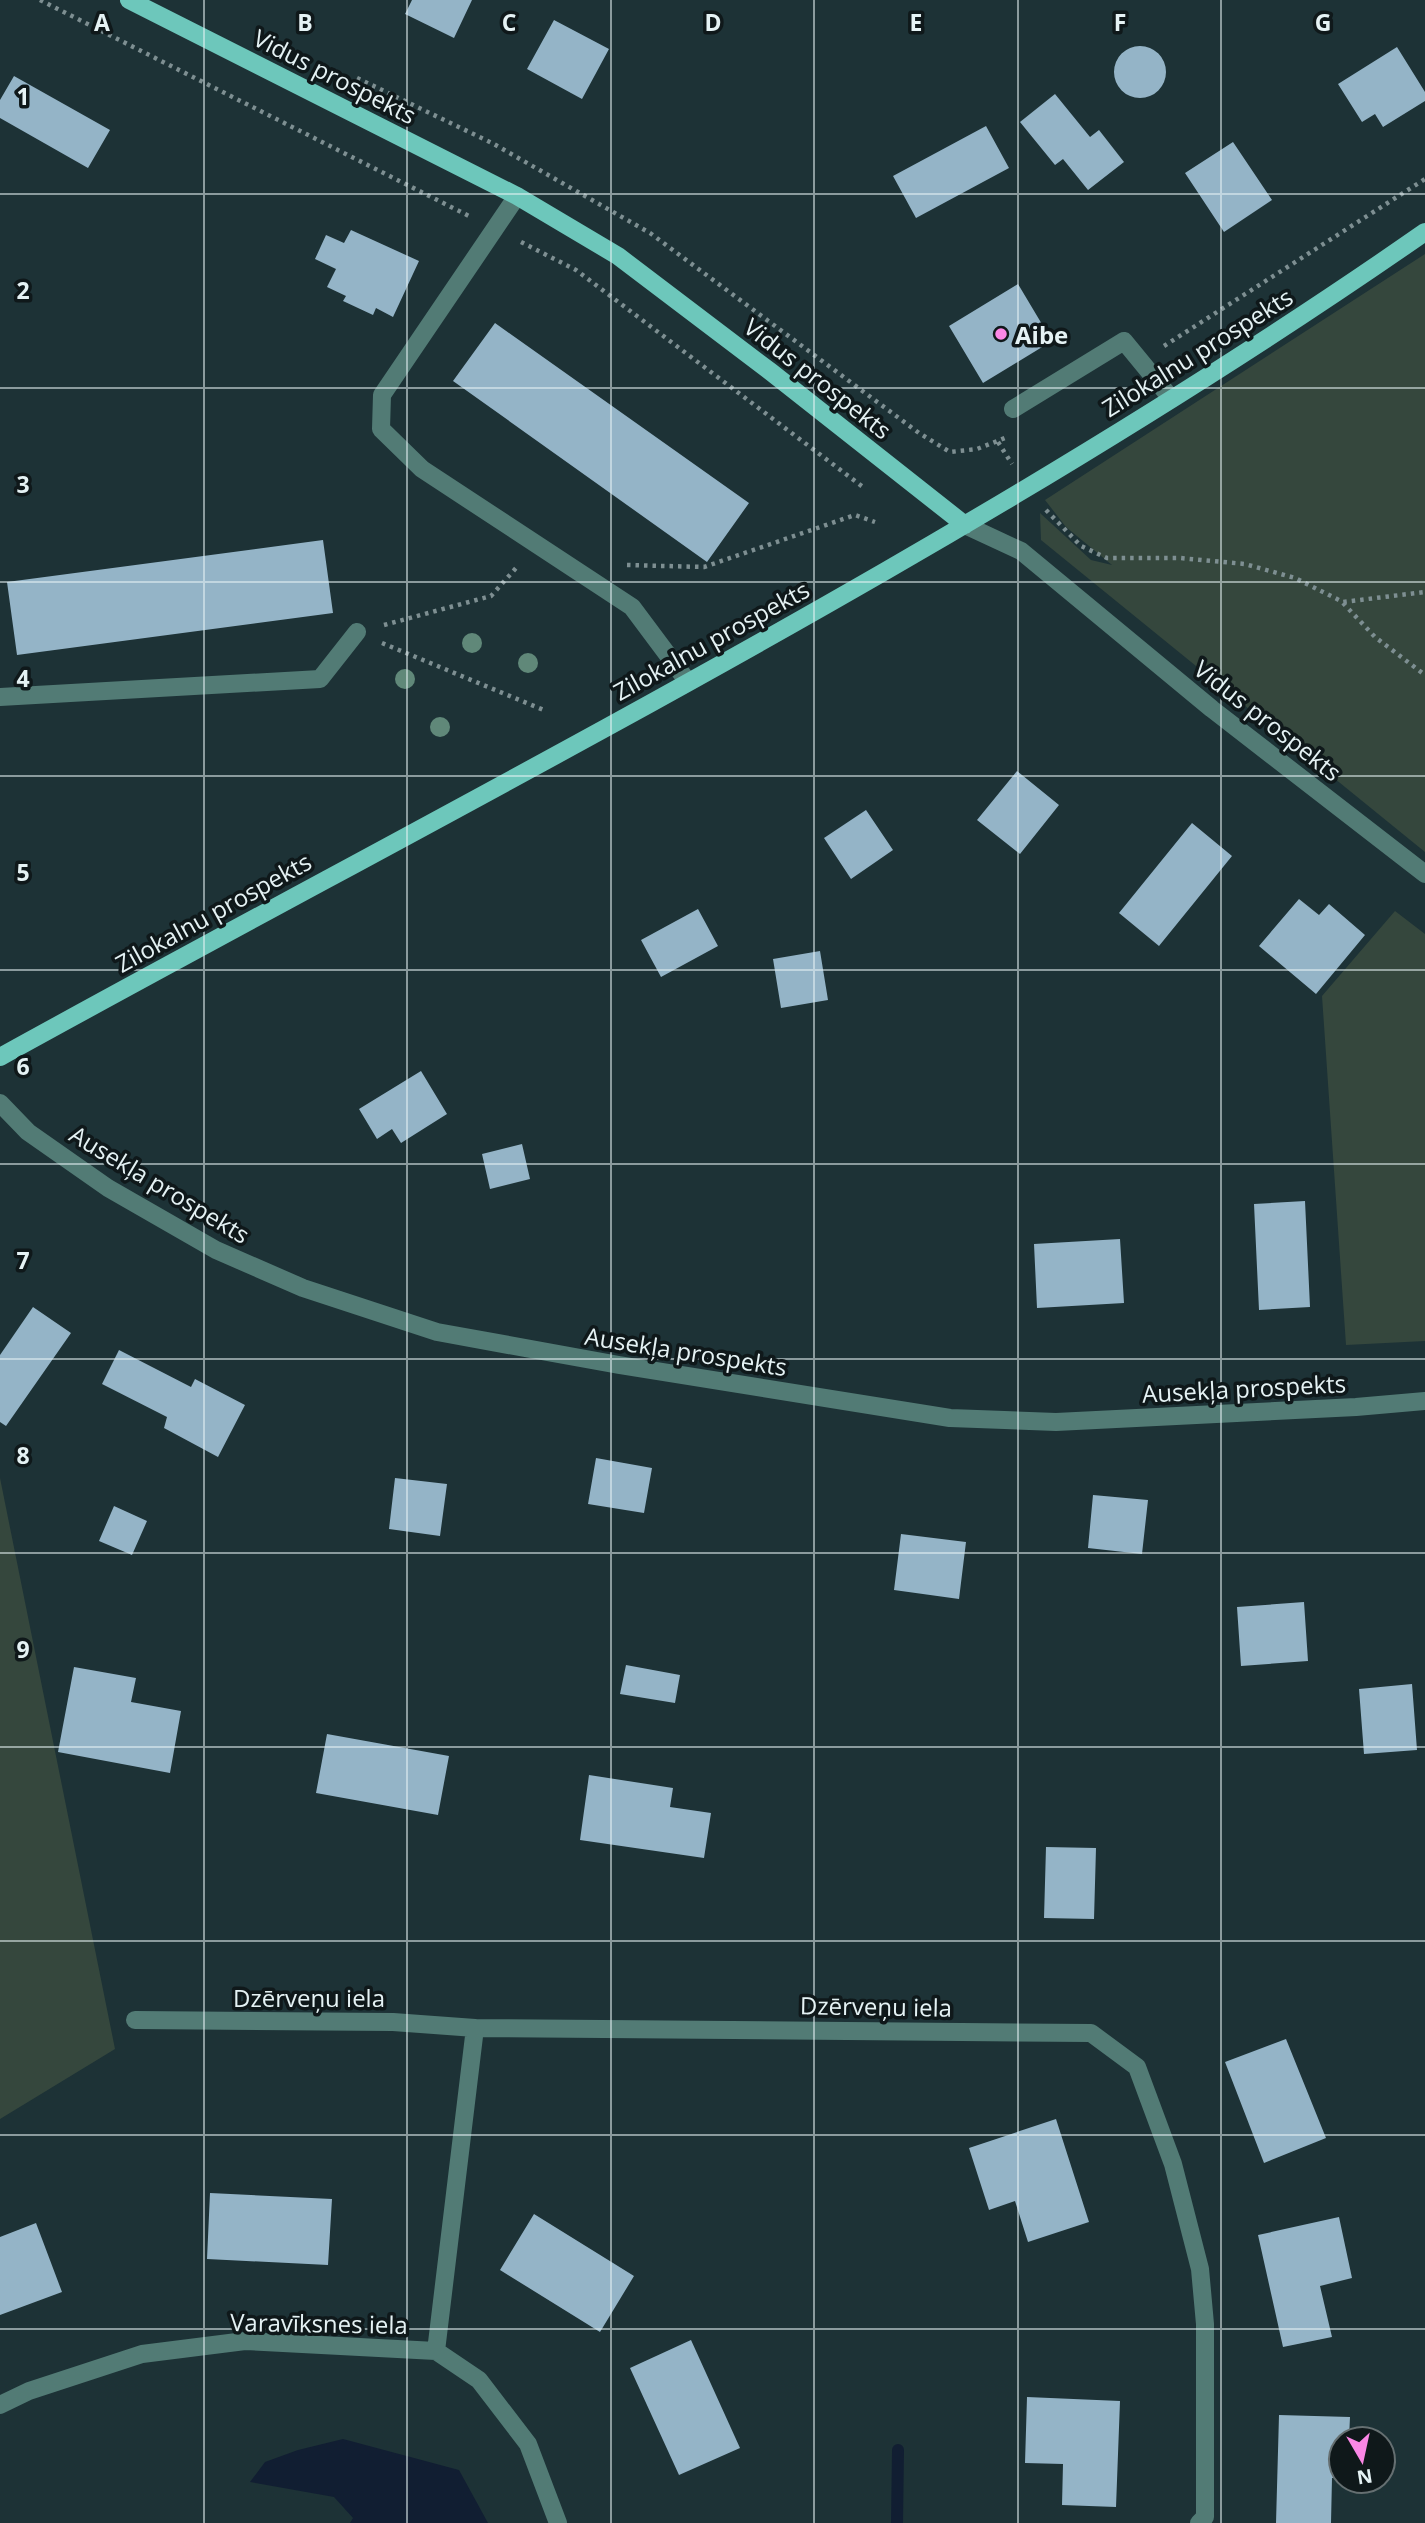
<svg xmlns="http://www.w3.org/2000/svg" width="1425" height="2523" viewBox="0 0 1425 2523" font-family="'Open Sans',sans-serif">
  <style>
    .green { fill: #35473d }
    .water { fill: #111e32 }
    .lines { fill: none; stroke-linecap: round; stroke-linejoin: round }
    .stream { stroke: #111e32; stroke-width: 12 }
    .building { fill: #94b4c7 }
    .path { stroke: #7e8f92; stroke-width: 4.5; stroke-dasharray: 3.5 5; stroke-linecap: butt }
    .minor { stroke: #527b75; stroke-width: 18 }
    .major { stroke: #6dc7bb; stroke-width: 18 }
    .tree { fill: #608879 }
    .grid { fill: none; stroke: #e5f2f4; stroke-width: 2; stroke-opacity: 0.55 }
    .poi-dot { fill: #fb87e6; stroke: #0f181a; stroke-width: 2.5 }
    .labels { text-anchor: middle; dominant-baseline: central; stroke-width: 7; stroke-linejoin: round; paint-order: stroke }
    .street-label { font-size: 24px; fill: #e5f2f4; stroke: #0f181a }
    .poi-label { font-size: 24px; font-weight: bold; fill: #e5f2f4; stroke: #0f181a; text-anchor: start }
    .grid-label { font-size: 23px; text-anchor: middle; font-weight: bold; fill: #e5f2f4; stroke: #0f181a; stroke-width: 7; stroke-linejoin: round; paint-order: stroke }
  </style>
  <rect width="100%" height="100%" fill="#1d3236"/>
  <path class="green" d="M1425 254V852L1041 540 1040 513 1091 560 1112 565 1066 527 1045 500Z
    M1395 911 1425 934V1341L1346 1345 1322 996Z
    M0 1478 115 2049 0 2119Z"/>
  <path class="water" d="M343 2439 459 2470 488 2523H350L353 2518 334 2497 250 2482 265 2462 298 2450Z"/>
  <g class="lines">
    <path class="stream" d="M897 2523 898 2450"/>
  </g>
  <path class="building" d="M412 0H472L454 38 405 14Z
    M554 20 609 49 582 99 527 69Z
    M1114 72a26 26 0 1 1 52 0a26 26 0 1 1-52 0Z
    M1397 47 1425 92V101L1383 127 1375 114 1362 122 1338 84Z
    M14 76 110 130 88 168 0 118V100Z
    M1055 94 1090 137 1099 130 1124 162 1088 190 1063 159 1055 165 1020 122Z
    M986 126 1009 168 916 218 893 176Z
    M1233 142 1272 200 1224 232 1185 173Z
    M351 230 419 261 393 317 376 308 373 315 343 301 346 296 327 287 336 269 315 259 326 235 344 243Z
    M1018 284 1052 341 983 383 949 326Z
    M495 323 749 503 707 562 453 381Z
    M323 540 333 613 17 655 7 582Z
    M1017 771 1059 805 1020 854 977 820Z
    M866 810 893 850 851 879 824 838Z
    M1192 823 1232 856 1159 946 1119 913Z
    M1299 899 1319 915 1329 904 1365 935 1316 994 1259 946Z
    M698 909 718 946 661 977 641 940Z
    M820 951 828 1000 781 1008 773 959Z
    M421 1071 447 1114 401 1143 392 1129 377 1139 359 1109Z
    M522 1144 530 1179 490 1189 482 1154Z
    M1305 1201 1310 1307 1259 1310 1254 1204Z
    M1120 1239 1124 1303 1037 1308 1034 1244Z
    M33 1307 71 1333 6 1426 0 1422V1355Z
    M119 1350 191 1387 195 1379 245 1405 218 1457 164 1428 167 1417 102 1384Z
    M596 1458 652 1468 644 1513 588 1504Z
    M395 1478 447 1484 440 1536 389 1529Z
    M1093 1495 1148 1500 1142 1554 1088 1548Z
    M114 1506 147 1521 132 1555 99 1541Z
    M901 1534 966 1542 959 1599 894 1590Z
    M1304 1602 1308 1661 1241 1666 1237 1607Z
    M626 1665 680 1675 675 1703 620 1694Z
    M74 1667 136 1678 131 1702 181 1711 170 1773 58 1752Z
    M1412 1684 1417 1750 1364 1754 1359 1689Z
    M327 1734 449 1756 438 1815 316 1793Z
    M589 1775 673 1788 670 1807 711 1813 704 1858 580 1840Z
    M1046 1847 1096 1848 1094 1919 1044 1918Z
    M1286 2039 1326 2138 1264 2163 1225 2062Z
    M1056 2119 1089 2222 1028 2242 1015 2201 989 2210 969 2148Z
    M210 2193 332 2199 328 2265 207 2259Z
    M534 2214 634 2276 600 2332 500 2270Z
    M1339 2217 1352 2278 1320 2286 1332 2337 1283 2347 1258 2235Z
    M36 2223 62 2292 0 2315V2237Z
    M691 2340 740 2448 679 2475 630 2368Z
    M1027 2397 1120 2401 1116 2507 1062 2505 1063 2464 1025 2463Z
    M1279 2415 1350 2417 1349 2439H1341V2478H1332L1331 2523H1276Z"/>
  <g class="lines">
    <path class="path" d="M40 0 469 216
      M357 78 492 143 650 233 919 433 950 452 977 449 1005 438
      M521 242 576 270 863 487
      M1164 346 1425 179
      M998 442 1012 464
      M1046 510 1081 546 1107 558H1180L1245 564 1295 578 1343 602 1425 592
      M627 565 704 567 855 515 875 522
      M1343 603 1375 637 1425 675
      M384 625 491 596 516 568
      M382 643 546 711"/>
    <path class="minor" d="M517 196 382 395 381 429 422 469 632 607 688 682
      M1013 409 1124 341 1170 397
      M965 525 1021 551 1212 709 1425 874
      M0 697 320 679 357 632
      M0 1103 28 1132 108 1188 216 1250 303 1288 437 1332 619 1365 950 1418 1056 1422 1356 1407 1425 1401
      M135 2020 393 2022 475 2028 1091 2033 1137 2067 1173 2164 1200 2269 1205 2324V2517L1199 2523
      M436 2351 475 2028
      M0 2405 29 2391 142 2354 245 2341 436 2351 479 2380 528 2444 558 2523"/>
    <path class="major" d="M129 0 517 196 618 256 771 372 965 525
      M0 1057C480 792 974 546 1425 232"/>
  </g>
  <g class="tree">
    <circle cx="472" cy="643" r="10"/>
    <circle cx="528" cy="663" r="10"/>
    <circle cx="405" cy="679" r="10"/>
    <circle cx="440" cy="727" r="10"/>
  </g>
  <path class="grid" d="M204 0V2523M407 0V2523M611 0V2523M814 0V2523M1018 0V2523M1221 0V2523M0 194H1425M0 388H1425M0 582H1425M0 776H1425M0 970H1425M0 1164H1425M0 1359H1425M0 1553H1425M0 1747H1425M0 1941H1425M0 2135H1425M0 2329H1425"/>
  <circle class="poi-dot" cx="1001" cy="334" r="7"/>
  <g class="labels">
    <g class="street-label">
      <text transform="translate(335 76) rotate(27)">Vidus prospekts</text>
      <text transform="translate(1197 352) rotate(-32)">Zilokalnu prospekts</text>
      <text transform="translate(818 378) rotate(38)">Vidus prospekts</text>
      <text transform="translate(711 640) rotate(-29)">Zilokalnu prospekts</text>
      <text transform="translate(1268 720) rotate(38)">Vidus prospekts</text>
      <text transform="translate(213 912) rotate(-29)">Zilokalnu prospekts</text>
      <text transform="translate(160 1184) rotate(31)">Ausekļa prospekts</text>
      <text transform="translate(686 1351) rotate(9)">Ausekļa prospekts</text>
      <text transform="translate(1244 1388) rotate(-3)">Ausekļa prospekts</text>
      <text x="309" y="1997">Dzērveņu iela</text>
      <text transform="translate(876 2006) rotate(1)">Dzērveņu iela</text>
      <text transform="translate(319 2323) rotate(1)">Varavīksnes iela</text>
    </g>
    <g class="poi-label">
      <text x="1015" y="334">Aibe</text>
    </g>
  </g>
  <g class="grid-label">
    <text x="102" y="31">A</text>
    <text x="305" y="31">B</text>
    <text x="509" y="31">C</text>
    <text x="713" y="31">D</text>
    <text x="916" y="31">E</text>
    <text x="1120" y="31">F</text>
    <text x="1323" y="31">G</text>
    <text x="23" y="105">1</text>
    <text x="23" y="299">2</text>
    <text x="23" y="493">3</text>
    <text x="23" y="687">4</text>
    <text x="23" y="881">5</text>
    <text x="23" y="1075">6</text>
    <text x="23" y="1269">7</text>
    <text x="23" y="1464">8</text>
    <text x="23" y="1658">9</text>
  </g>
  <g transform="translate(1362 2460) rotate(171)"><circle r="33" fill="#0f181a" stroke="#656f71" stroke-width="2"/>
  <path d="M0-5L12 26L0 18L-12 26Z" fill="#fb87e6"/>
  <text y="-10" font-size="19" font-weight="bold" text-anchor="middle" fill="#e5f2f4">N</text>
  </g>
</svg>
